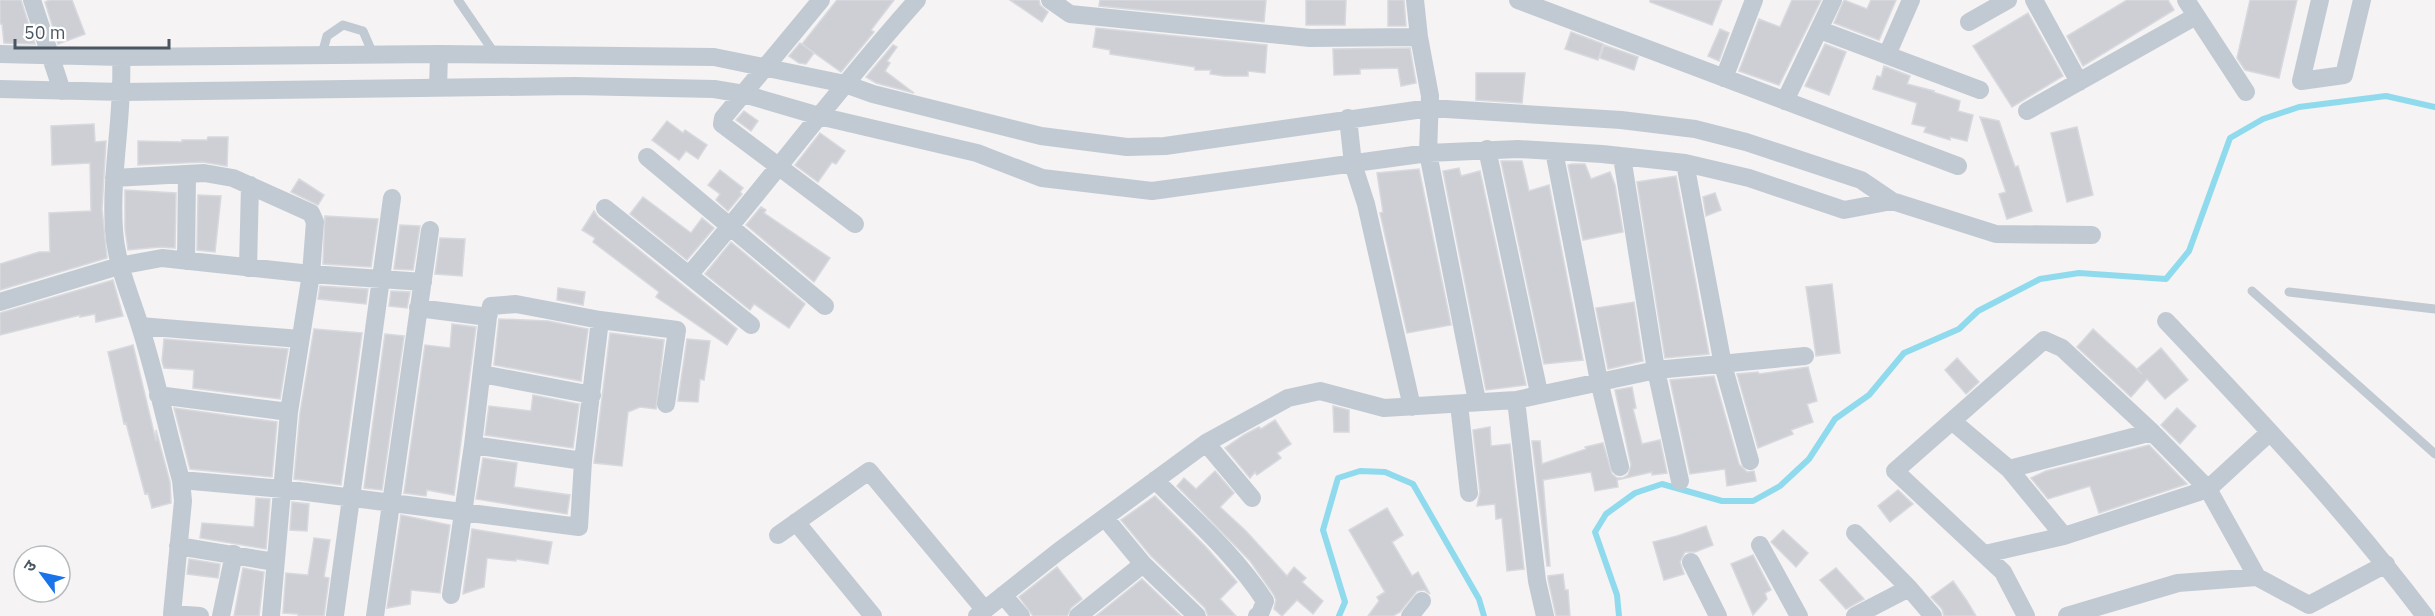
<svg xmlns="http://www.w3.org/2000/svg" width="2435" height="616" viewBox="0 0 2435 616" font-family="'IBM Plex Sans','Noto Sans Devanagari',sans-serif">
  <style>
    .lines { fill: none; stroke-linecap: round; stroke-linejoin: round }
    .stream { stroke: #90daee; stroke-width: 6 }
    .building { fill: #cdcfd5; stroke: #d7d9de; stroke-width: 1.5 }
    .lane { stroke: #c1cad2; stroke-width: 9 }
    .street { stroke: #c1cad2; stroke-width: 18 }
  </style>
  <rect width="100%" height="100%" fill="#f5f3f3"/>
  <g class="lines">
    <path class="stream" d="M1339 616 1345 602 1323 530 1338 478 1360 471 1385 472 1413 484 1479 599 1484 616
      M1619 616 1617 595 1595 532 1606 514 1635 493 1662 484 1722 501H1753L1780 486 1809 459 1835 419 1869 395 1904 353 1959 329 1978 311 2040 279 2079 273 2166 279 2189 251 2230 138 2263 119 2299 107 2386 96 2435 107"/>
  </g>
  <path class="building" d="M0 0H21L35 44 4 43 2 24H0Z
    M50 0H72L85 34 58 44 45 2Z
    M837 0H894L871 30 874 32 841 72 802 44Z
    M1010 0H1039L1040 5 1048 12 1042 22Z
    M1100 0H1266L1264 22 1099 6Z
    M1306 0H1346L1345 25H1306Z
    M1388 0H1404L1406 26H1388Z
    M1650 0H1722L1712 25 1650 2Z
    M1792 0H1821L1779 85 1739 71 1759 19 1780 27Z
    M1844 0 1867 9 1871 0H1896L1879 40 1834 23Z
    M2127 0H2168L2174 10 2083 66 2067 36Z
    M2250 0H2297L2279 78 2245 70 2237 58Z
    M2028 13 2063 76 2012 107 1973 46Z
    M1096 28 1267 45 1265 73 1248 71V76H1224L1210 74 1211 70H1195V67L1110 54V50L1093 47Z
    M1720 29 1729 33 1719 61 1708 56Z
    M1571 32 1603 44 1598 60 1565 49Z
    M800 43 814 53 806 64 799 63 789 56Z
    M1825 44 1846 52 1829 95 1805 86Z
    M893 45 897 47 887 61 890 63 885 71 914 93 876 83 866 77Z
    M1604 45 1638 57 1634 70 1600 58Z
    M1410 48 1416 83 1401 86 1398 68 1360 69V74L1334 75 1333 49Z
    M1884 66 1910 76 1907 84 1934 91 1933 92 1960 101 1958 111 1973 115 1967 141 1950 137V140L1924 132 1926 127 1912 124 1917 103 1873 89 1877 76 1881 77Z
    M1476 73H1525L1522 103 1476 100Z
    M744 111 758 121 751 131 736 120Z
    M1980 117 1999 121 2015 167 2018 166 2032 211 2007 219 1999 194 2006 192Z
    M667 121 683 133 685 130 707 145 698 159 686 151 679 160 652 140Z
    M94 124 95 142 106 141 102 209 107 258 0 290V264L39 252H50L49 213 91 211 90 163 52 165 51 126Z
    M2077 127 2093 195 2067 202 2051 133Z
    M820 133 845 151 836 164 832 162 818 182 795 165Z
    M208 137H228L227 166 203 162 138 165V141L182 142V140H207Z
    M1501 161H1522L1529 191 1549 185 1583 360 1544 364Z
    M1572 164H1585L1591 179 1610 172 1615 185 1623 232 1583 240 1568 165Z
    M1459 168 1461 176 1480 171 1526 385 1486 390 1443 171Z
    M1419 169 1451 325 1407 333 1380 213 1383 212 1377 173Z
    M720 170 743 188 740 192 742 194 728 211 716 200 720 194 708 185Z
    M1676 176 1709 354 1665 358 1637 182Z
    M299 179 324 195 318 205 291 192Z
    M125 190 176 193 175 248 160 247 128 250 125 229Z
    M1715 193 1721 210 1706 216 1703 197Z
    M198 195 221 196 215 252 197 250Z
    M643 197 691 233 702 218 714 228 687 260 630 214Z
    M761 207 766 210 764 213 830 258 814 282 746 225Z
    M594 211 598 217 737 329 727 345 656 297 659 292 593 242 595 238 582 230Z
    M325 216 378 219 371 267 323 264Z
    M400 225 420 226 413 270 394 269Z
    M440 238 465 239 462 276 435 274Z
    M731 242 805 304 789 328 754 304 750 310 705 274Z
    M113 280 123 316 96 322 95 314 80 317V315L0 335V313Z
    M1832 284 1840 353 1816 356 1806 287Z
    M320 286 368 289 366 304 318 299Z
    M558 288 585 292 583 305 557 300Z
    M391 291 410 292 407 308 389 306Z
    M1634 302 1643 361 1608 369 1596 308Z
    M499 319 548 321 588 329 581 381 494 365Z
    M452 324 476 327 454 495 427 490 426 496 404 493 425 345 450 348Z
    M314 329 362 333 341 485 294 479 300 413Z
    M2093 329 2142 374 2137 369 2161 348 2188 380 2165 399 2147 379 2131 397 2077 347Z
    M610 333 664 340 656 409 640 407 628 412 622 466 594 463Z
    M385 334 404 336 382 490 364 488Z
    M164 339 288 349 280 399 193 388 194 370 164 368 162 361Z
    M687 339 710 341 704 380 700 379 698 402 678 401Z
    M133 345 156 441V430L170 482 171 503 152 508 148 493 145 494 126 423 124 424 108 352Z
    M1957 358 1979 382 1966 394 1945 370Z
    M1808 367 1817 401 1807 404 1813 422 1791 430 1793 434 1758 448 1737 374 1758 372 1759 374Z
    M1714 376 1739 464 1747 472 1754 471 1756 481 1727 486 1725 469 1690 474 1670 380Z
    M1632 387 1636 408 1633 409 1642 444 1660 440 1667 473 1652 475V472L1617 480 1618 487 1595 491 1591 472 1543 480 1550 566H1547L1532 441H1540L1542 464 1586 449 1585 447 1603 443 1612 474 1617 478H1623L1628 475 1631 465 1615 390Z
    M533 395 579 404 573 448 485 435 489 406 531 411Z
    M1333 406 1349 410V432H1334Z
    M174 408 277 422 272 477 190 469Z
    M2177 408 2196 426 2180 444 2161 425Z
    M1275 420 1291 444 1277 453 1281 458 1257 475 1255 472 1250 478 1225 448 1244 435 1259 427 1261 429Z
    M1490 427 1491 446 1510 444 1524 569 1507 571 1502 518 1496 519 1495 504 1477 506 1480 492 1473 430Z
    M2149 445 2187 484 2099 513 2090 486 2048 499 2031 478 2046 471Z
    M483 458 517 463 514 487 570 495 567 514 476 499Z
    M1215 471 1234 493 1220 507 1246 531 1287 576 1294 567 1306 578 1302 582 1323 601 1313 614 1297 600 1282 616 1274 609 1276 600 1274 595 1250 561 1177 486 1184 478 1196 489Z
    M1898 490 1913 504 1890 522 1878 506Z
    M1155 496 1205 546 1237 582 1220 599 1236 616H1208L1205 608 1151 556 1121 520Z
    M256 498 270 499 266 549 200 538 202 523 254 527Z
    M292 502 309 504 307 531 290 530Z
    M1387 508 1403 535 1392 542 1412 576 1418 572 1430 594 1424 590 1417 591 1400 612 1393 616H1368L1379 601 1377 597 1385 592 1349 530Z
    M401 515 450 525 440 593 411 590 410 604 387 608Z
    M1706 526 1713 545 1695 552H1685L1680 562 1684 574 1664 580 1653 542 1677 536Z
    M472 529 552 542 548 564 516 559V561L487 558 484 587 463 594Z
    M1783 530 1808 553 1796 567 1771 542Z
    M314 538 330 540 324 577 329 578 324 616H298V614L283 613 286 573 308 575Z
    M1753 555 1771 590 1765 593 1767 599 1753 615 1731 564Z
    M189 559 220 564 218 578 187 574Z
    M1057 567 1082 599 1071 608 1067 616H1033L1019 597Z
    M243 568 264 572 259 616H234Z
    M1836 568 1864 599 1846 609 1820 580Z
    M1563 574 1565 590H1568L1570 616H1556L1548 579V576Z
    M1142 579 1181 616H1096Z
    M1953 581 1967 601 1976 616H1944L1942 609 1931 597Z"/>
  <g class="lines">
    <path class="lane" d="M458 0 495 54
      M322 54 327 36 343 25 363 31 373 54
      M2252 291 2435 454
      M2289 292 2435 309"/>
    <path class="street" d="M32 0 62 91
      M821 0 723 118 722 124 855 224
      M1050 0 1070 14 1310 38 1419 37
      M1415 0 1419 37 1430 96 1428 153 1477 401
      M1518 0 1958 166
      M2034 0 2079 82
      M2186 0 2246 92
      M2320 0 2301 81 2344 75 2362 0
      M1969 22 2008 0
      M1820 30 1980 90
      M0 54 121 57 439 54 714 57 845 84 873 94 1041 136 1127 147 1165 146 1430 108 1621 120 1695 129 1746 142 1861 180 1892 201 1996 234 2092 235
      M1887 55 1911 0
      M121 57C124 115 110 172 114 230 116 264 130 294 140 326 156 376 167 429 181 480L183 501 172 614 200 616
      M1724 78 1754 0
      M438 88 439 54
      M0 89 123 92 574 86 714 89 744 94 819 116 977 153 1042 178 1152 191 1428 153 1518 149 1602 154 1685 163 1749 178 1844 210 1892 201
      M1785 101 1833 0
      M2027 111 2196 16
      M1348 118 1353 164 1366 204 1412 407
      M1487 149 1539 393
      M1554 151 1599 381 1620 467
      M647 157 825 306
      M1622 157 1656 370 1680 481
      M1685 163 1723 365 1750 461
      M114 178 204 173 233 178 311 213 315 222 311 274 289 412 271 616
      M605 208 751 325
      M186 261 187 174
      M248 268 250 185
      M689 275C767 185 837 89 917 0
      M0 302 119 266 162 258 311 274 423 282
      M418 308 488 317 491 306 516 304 600 320 677 330 666 404
      M2166 321C2256 416 2346 511 2425 616
      M140 326 300 339
      M482 374 592 395
      M158 395 289 412
      M1516 400 1537 581 1545 616
      M1459 404 1469 493
      M1952 421 2009 469 2064 536
      M1206 443 1252 498
      M473 445 583 461
      M2009 469 2152 432
      M181 480 283 489 579 527 583 461 600 320
      M1155 480C1193 518 1236 556 1265 601L1260 614 1257 616
      M1105 518 1143 564 1197 616
      M796 522 873 616
      M1855 533 1909 588 1933 616
      M778 535 869 471 984 609
      M1760 545 1799 616
      M178 546 275 562
      M1985 554 2064 536 2208 489 2270 432
      M1691 562 1718 616
      M451 595 473 445 488 317
      M1003 595 1021 616
      M335 615 392 198
      M221 616 234 554
      M375 616 430 230
      M977 616 1059 551 1206 443 1288 398 1320 391 1384 408 1516 400 1656 370 1805 356
      M1078 616 1143 564
      M1410 616 1422 601
      M1855 616 1909 588
      M2026 616 2003 572 1895 471 2044 340 2062 348 2152 432 2208 489 2257 577
      M2067 616 2178 583 2257 577 2309 605 2386 564"/>
  </g>
  <g transform="translate(42 574) rotate(303)"><circle r="28" fill="#ffffff" stroke="#b7bbc0" stroke-width="1.5"/>
  <path d="M0-4.5L10 22L0 15L-10 22Z" fill="#1a73e8"/>
  <text y="-9" font-size="16" font-weight="bold" text-anchor="middle" fill="#4a5661">उ</text>
  </g>
  <path d="M15 39v9h154v-9" fill="none" stroke="#4a5661" stroke-width="3"/>
  <text x="24" y="39" font-size="18" fill="#4a5661" stroke="#ffffff" stroke-width="4.5" paint-order="stroke">50 m</text>
</svg>
